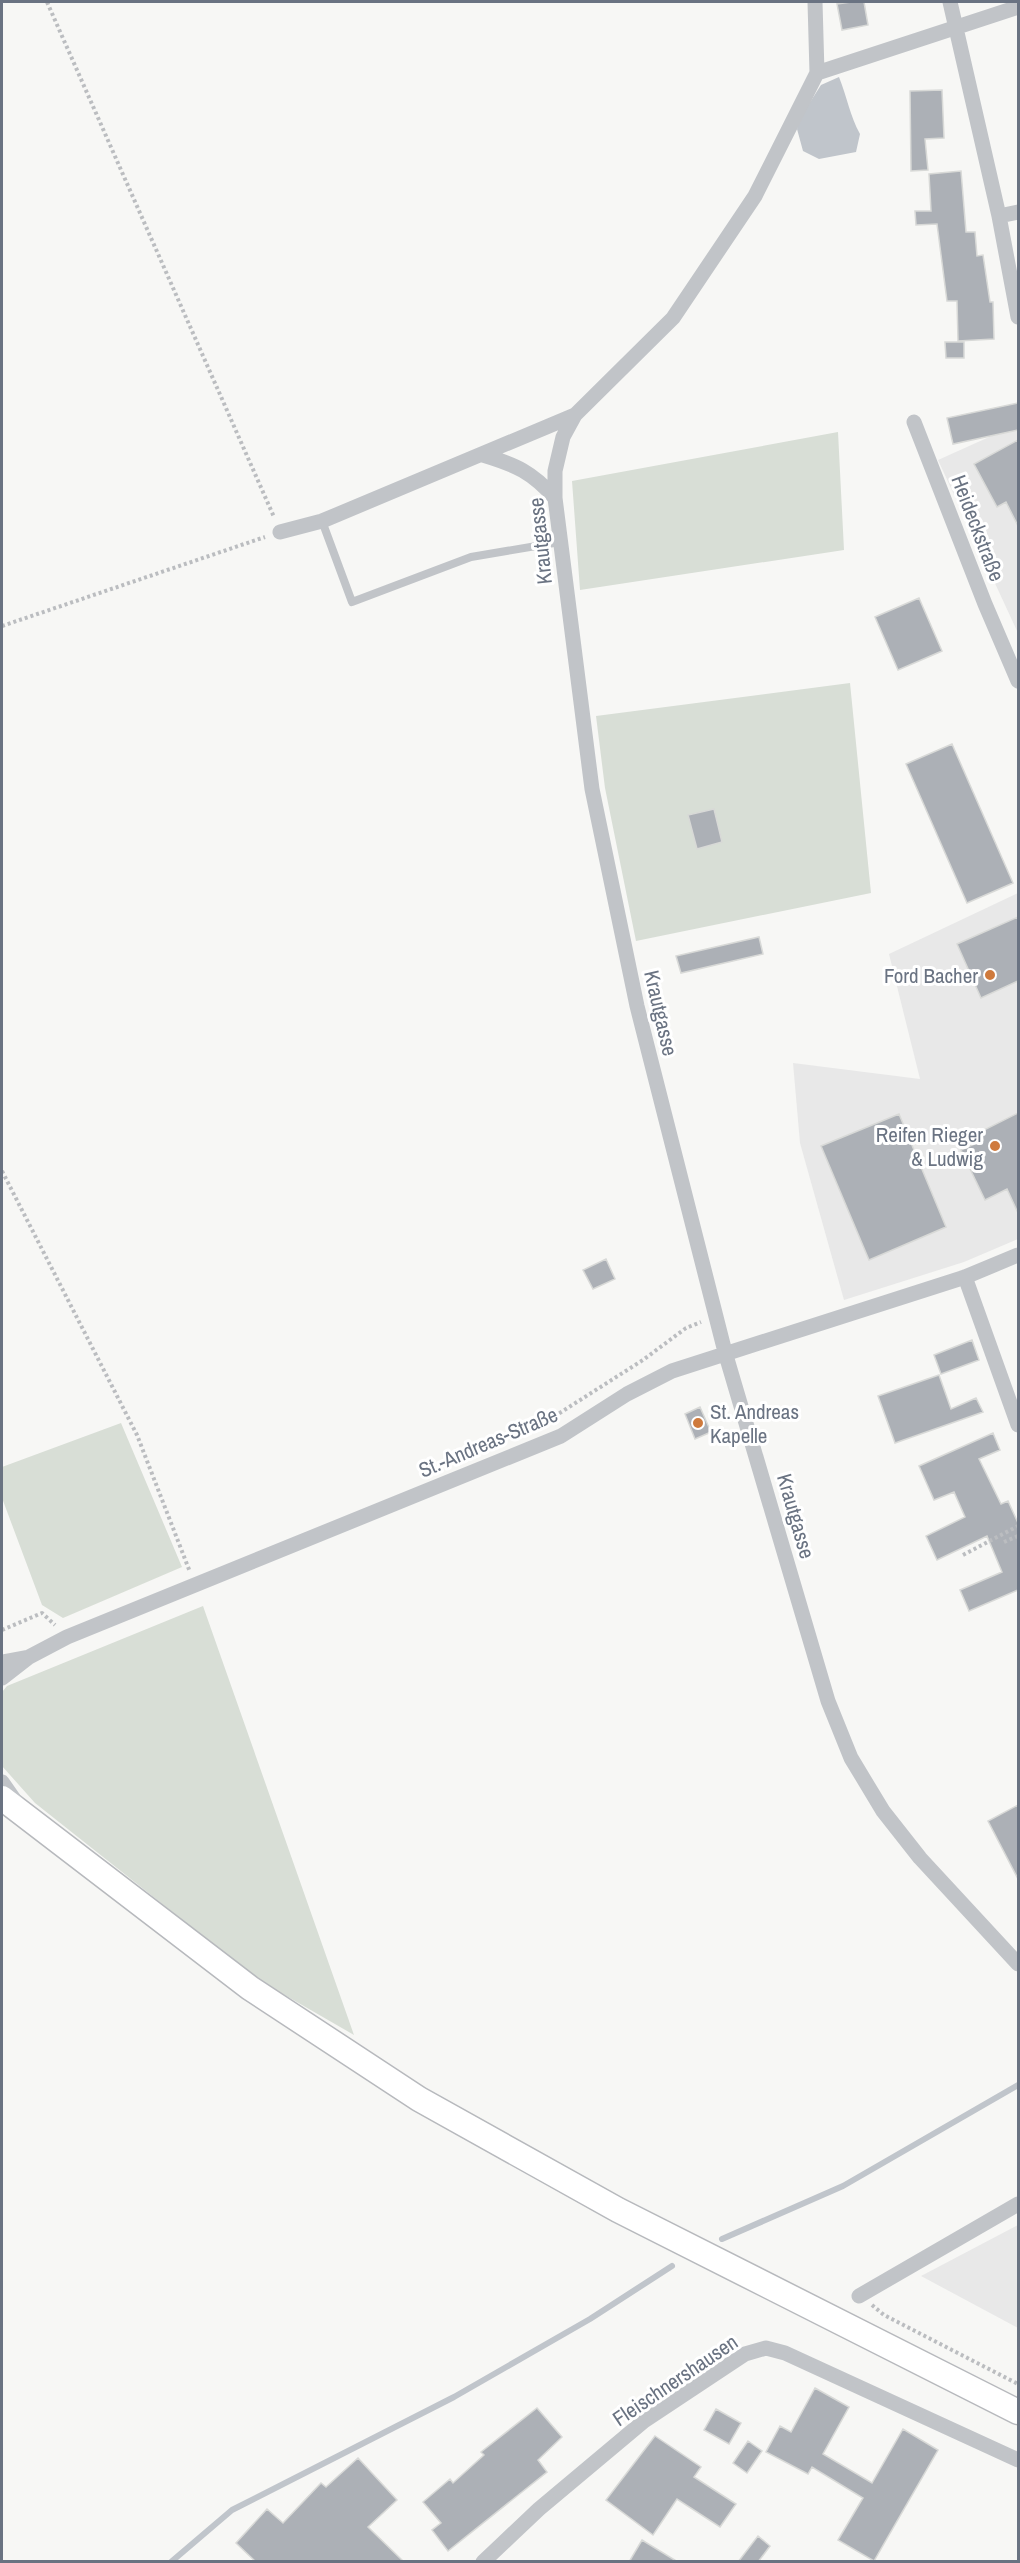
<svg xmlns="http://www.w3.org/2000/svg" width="1020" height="2563" viewBox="0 0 1020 2563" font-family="'Archivo Narrow',sans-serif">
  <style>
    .built { fill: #e8e8e8 }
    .green { fill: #d8ded6 }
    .water { fill: #c0c5cb }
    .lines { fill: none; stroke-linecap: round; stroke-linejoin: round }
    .stream { stroke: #c0c5cb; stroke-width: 6 }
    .building { fill: #acb0b6; stroke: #d8d9d7; stroke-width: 1.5 }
    .primary-casing { stroke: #b7b9bd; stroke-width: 27 }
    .path { stroke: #bbbdc0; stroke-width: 4; stroke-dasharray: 3 3; stroke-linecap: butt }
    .lane { stroke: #c1c4c8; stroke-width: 8 }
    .street { stroke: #c1c4c8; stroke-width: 15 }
    .primary { stroke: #fff; stroke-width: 24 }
    .poi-dot { fill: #cf7a3d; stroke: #fff; stroke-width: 2 }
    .labels { text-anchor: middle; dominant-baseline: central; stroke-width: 6; stroke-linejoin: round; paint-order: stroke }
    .street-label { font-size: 21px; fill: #6a7382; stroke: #fff }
    .poi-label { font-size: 21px; fill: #6a7382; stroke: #fff; text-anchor: end }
  </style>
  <rect width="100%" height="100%" fill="#f7f7f5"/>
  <path class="built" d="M1018 424V633L938 460Z
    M1018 893V1239L964 1262 844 1300 800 1143 793 1063 920 1079 889 954Z
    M1018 2225V2328L921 2276Z"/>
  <path class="green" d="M838 432 844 550 580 590 572 481Z
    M850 683 871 893 636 941 605 788 596 716Z
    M121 1423 182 1567 63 1618 42 1605 2 1498V1467Z
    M203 1606 354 2035 257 1979 35 1803 2 1766V1692L7 1686Z"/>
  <path class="water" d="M839 77C847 97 850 116 860 134L856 152 819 159 803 151 797 129 800 118 821 85Z"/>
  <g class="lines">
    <path class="stream" d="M722 2239 843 2186 1018 2085
      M171 2562 232 2510 454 2397 590 2319 672 2266"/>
  </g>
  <path class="building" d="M851 2H864L868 25 842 30 837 4Z
    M942 90 944 138 925 139 928 170 911 171 910 91Z
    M961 171 966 232H975L977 256 983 255 990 302H993L994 339 958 341 957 301H947L937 224 916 225 915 211H931L929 174Z
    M945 342H964V358H946Z
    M1018 403V430L953 444 947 418Z
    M1018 440V526L1006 502 997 507 974 464Z
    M919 598 942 651 898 670 875 617Z
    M952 744 1013 883 967 903 906 764Z
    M714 809 722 842 697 849 688 815Z
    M1018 917V981L981 998 957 944Z
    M759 937 763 954 681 973 676 956Z
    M1018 1113V1213L1007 1189 985 1200 961 1150 983 1140 980 1132Z
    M899 1114 946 1227 869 1260 821 1146Z
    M606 1259 615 1279 593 1289 583 1270Z
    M972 1340 979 1360 941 1374 934 1355Z
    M939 1375 951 1409 976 1398 983 1412 895 1443 878 1396Z
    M700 1407 711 1432 695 1439 685 1414Z
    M993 1433 1000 1450 979 1459 1001 1504 1008 1501 1018 1523V1590L969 1611 960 1590 1002 1572 987 1536 937 1560 926 1536 965 1517 954 1492 934 1500 919 1466Z
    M1018 1805V1879L988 1821Z
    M815 2388 849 2407 823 2454 872 2483 903 2429 938 2450 874 2561 838 2540 863 2498 812 2467 808 2474 766 2452 780 2426 791 2432Z
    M537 2408 562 2437 538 2460 547 2472 448 2551 432 2530 441 2523 423 2502 450 2479 453 2483 484 2455 481 2452Z
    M716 2409 741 2423 729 2444 704 2430Z
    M655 2436 701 2467 694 2477 736 2504 720 2527 677 2499 653 2535 606 2500Z
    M748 2441 762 2451 747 2473 733 2463Z
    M358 2458 397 2500 368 2527 404 2562H256L236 2543 267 2509 283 2523 321 2483 326 2487Z
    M758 2536 770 2546 758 2562H738Z
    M642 2540 678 2562H629Z"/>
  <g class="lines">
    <g class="primary-casing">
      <path id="primary" d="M2 1798 250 1988 419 2099 618 2210 1018 2412"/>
    </g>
    <path class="path" d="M47 2 274 517
      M2 626 265 537
      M2 1171 137 1435 190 1572
      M544 1423 643 1360 686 1328 701 1322
      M1004 1542 1018 1536
      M963 1555 1018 1526
      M2 1630 42 1613 55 1625
      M872 2305 884 2315 1018 2384"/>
    <path class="lane" d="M322 521 352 602 471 557 560 542"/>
    <path class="street" d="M815 2 817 73 755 196 673 318 575 415 563 437 555 471V498L592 789 637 1006 725 1352 828 1701 851 1758 883 1811 920 1858 1018 1964
      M950 2 999 216 1018 317
      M817 73 1018 7
      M999 216 1018 212
      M914 422 985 604 1018 681
      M483 455C516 465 532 472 555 498
      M280 532 322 521 575 415
      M965 1277 1018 1425
      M2 1662 29 1657
      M2 1678 29 1657 67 1637 561 1436 627 1394 672 1371 965 1277 1018 1255
      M2 1782 16 1802
      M859 2296 1018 2204
      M483 2562 539 2509 644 2421 745 2354 766 2348 785 2353 1018 2460"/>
    <use href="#primary" class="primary"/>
  </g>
  <g class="poi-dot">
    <circle cx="990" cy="975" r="6"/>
    <circle cx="995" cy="1146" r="6"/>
    <circle cx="698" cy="1423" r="6"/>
  </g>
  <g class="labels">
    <g class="street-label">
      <text transform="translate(978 528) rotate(69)">Heideckstraße</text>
      <text transform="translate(540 541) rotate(-96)">Krautgasse</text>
      <text transform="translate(661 1013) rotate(77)">Krautgasse</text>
      <text transform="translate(488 1442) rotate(-23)">St.-Andreas-Straße</text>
      <text transform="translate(796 1516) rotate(74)">Krautgasse</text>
      <text transform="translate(675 2380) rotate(-34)">Fleischnershausen</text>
    </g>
    <g class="poi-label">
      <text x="978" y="975">Ford Bacher</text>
      <text x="983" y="1134">Reifen Rieger<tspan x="983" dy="24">&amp; Ludwig</tspan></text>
      <text x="710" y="1411" text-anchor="start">St. Andreas<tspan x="710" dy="24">Kapelle</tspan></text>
    </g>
  </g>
  <rect width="1020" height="2563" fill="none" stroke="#6a7382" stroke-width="6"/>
</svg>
